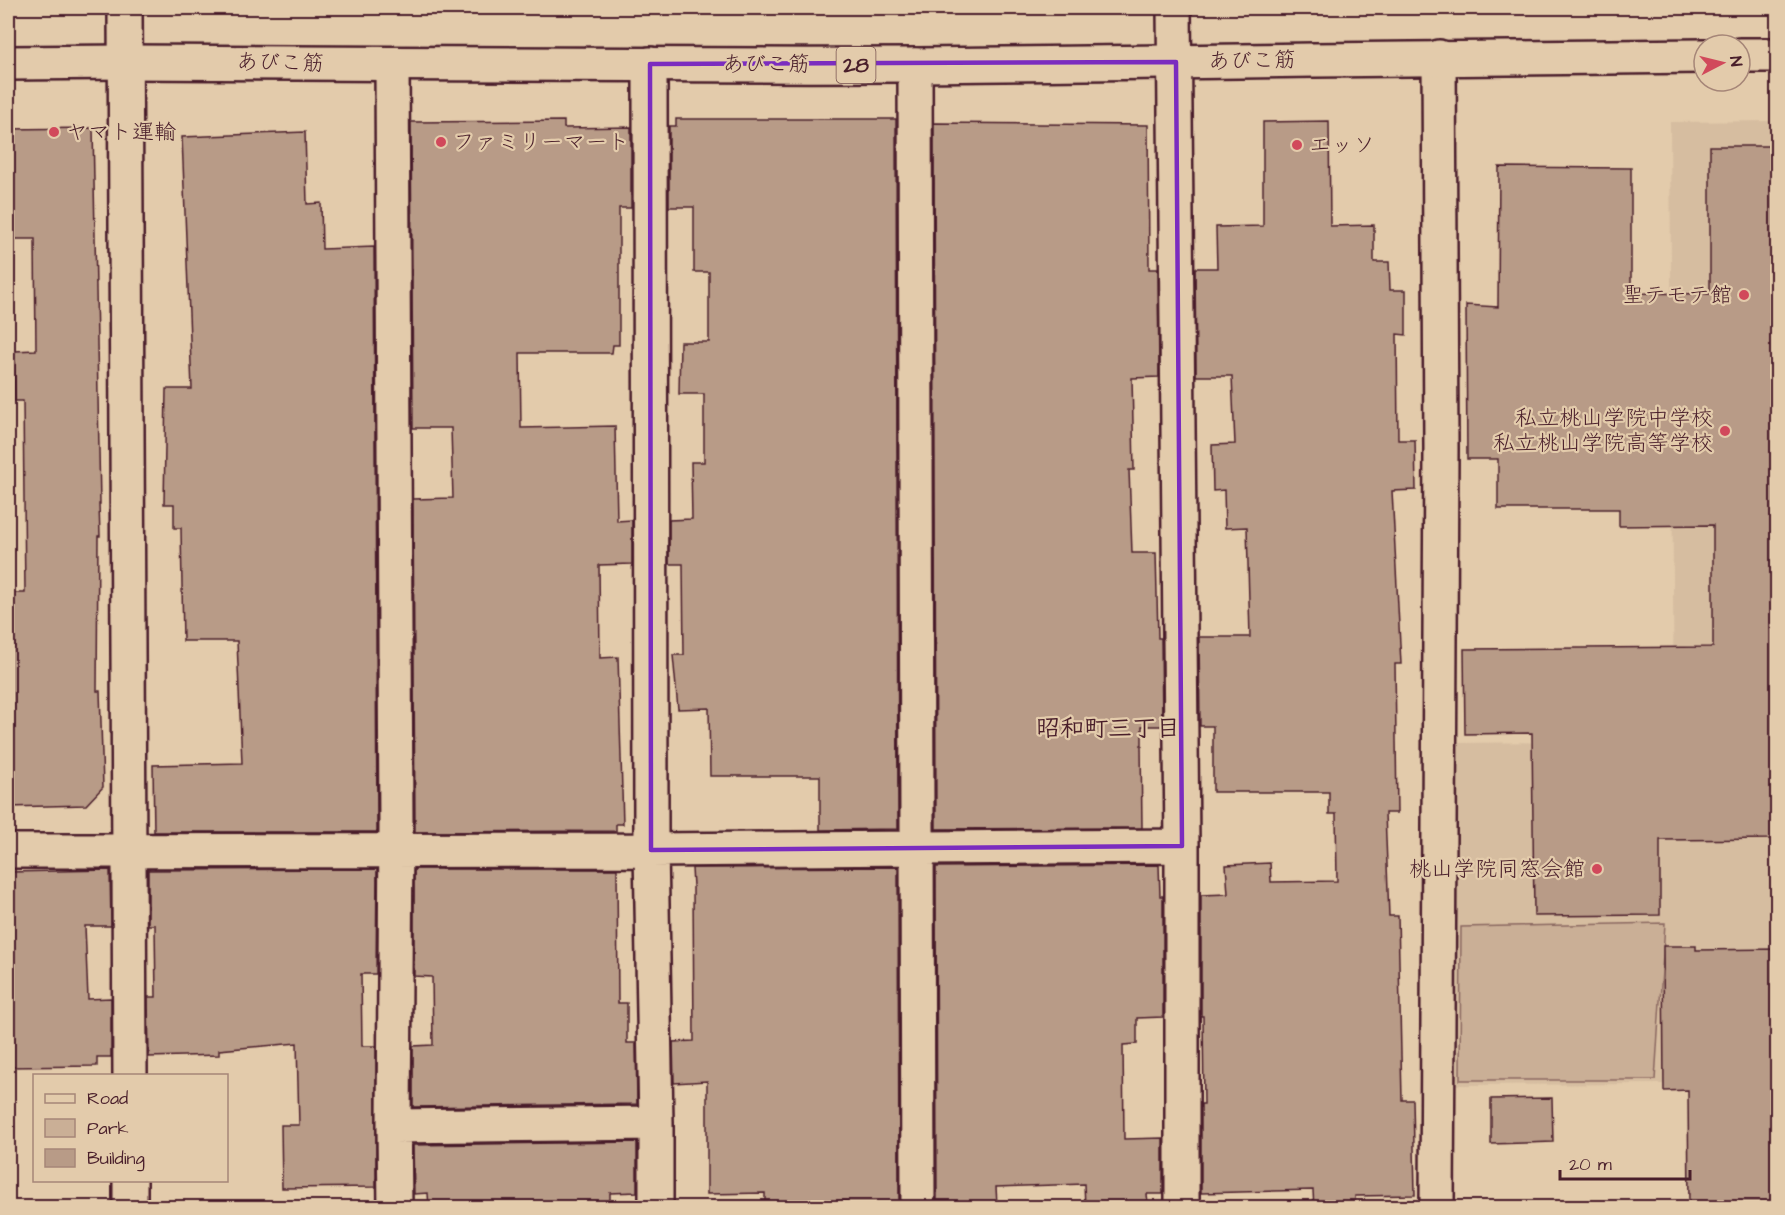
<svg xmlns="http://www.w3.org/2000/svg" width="1785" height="1215" viewBox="0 0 1785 1215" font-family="'Architects Daughter','Klee One',sans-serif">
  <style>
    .built { fill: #d6bda0 }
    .green { fill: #caaf96; stroke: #8a6760; stroke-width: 1.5 }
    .building { fill: #b89b87; stroke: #4a1f2b; stroke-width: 1.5 }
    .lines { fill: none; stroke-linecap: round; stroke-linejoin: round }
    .street-casing { stroke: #4a1f2b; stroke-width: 38 }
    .primary-casing { stroke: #4a1f2b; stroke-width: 38 }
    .street { stroke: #e3cbab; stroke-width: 33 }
    .primary { stroke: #e3cbab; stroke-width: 33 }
    .marked { fill: none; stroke: #7b2cbf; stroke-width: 4.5; stroke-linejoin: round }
    .poi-dot { fill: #d1495b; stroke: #e3cbab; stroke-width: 2 }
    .labels { text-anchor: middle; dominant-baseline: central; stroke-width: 4.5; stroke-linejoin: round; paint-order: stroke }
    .shield { fill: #e3cbab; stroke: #785351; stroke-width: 1.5 }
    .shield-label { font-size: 21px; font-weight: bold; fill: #4a1f2b }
    .street-label { font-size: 22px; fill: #4a1f2b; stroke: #e3cbab }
    .poi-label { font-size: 22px; fill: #4a1f2b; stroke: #e3cbab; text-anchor: start }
    .neighbourhood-label { font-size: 24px; font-weight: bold; fill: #4a1f2b; stroke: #e3cbab }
  </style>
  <rect width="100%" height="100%" fill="#e3cbab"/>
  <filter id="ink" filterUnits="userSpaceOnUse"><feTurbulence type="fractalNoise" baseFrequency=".0167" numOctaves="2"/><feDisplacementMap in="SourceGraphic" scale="12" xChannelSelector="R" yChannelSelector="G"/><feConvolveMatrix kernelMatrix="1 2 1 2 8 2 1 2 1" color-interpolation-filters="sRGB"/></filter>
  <g filter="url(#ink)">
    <path class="built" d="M1777 121V1206H1689L1687 1090 1664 1091V1084L1454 1085 1452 743 1674 741 1670 122Z"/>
    <path class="green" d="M1665 923 1655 1080H1460L1461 927Z"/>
    <path class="building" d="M676 119H896L898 829 820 830V776H710L709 708 678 709 673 655H684L683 564H669V520L692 519 691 462H704V394H679L680 342H709V272H694V207H669V126H676Z
      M564 121V128L631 127V208H619V345H613L612 353H520L521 428 615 426 617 521 632 520V564L599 565 600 658 618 657 623 824H616V831L415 832 413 499 453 498 451 428H413L411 122Z
      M1329 121 1330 226 1374 225V262H1389L1390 290H1406V335L1397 334 1398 440H1415L1416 490 1392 491 1401 664H1395L1397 813H1385L1389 916H1398L1402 1100H1413L1415 1195 1355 1196 1356 1208H1314L1313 1190 1201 1193V1104H1204L1203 1016H1201V895L1228 894 1226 865 1270 863 1271 882 1337 881 1336 814H1329V792H1213V726H1200L1199 637H1250L1247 527 1225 528 1224 490 1213 491 1212 445 1235 444 1232 376H1196L1195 268H1217L1216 227 1263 226V122Z
      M934 123 1148 125 1149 269H1158L1159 377 1132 378 1134 470H1129L1132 553H1156L1158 638H1161L1162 726H1142V745H1141L1142 828 936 829Z
      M93 128 100 504H99L100 536H98L97 691H100L103 787 86 805 8 807V593H25L23 401H15L14 351 36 350 35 239H8V129Z
      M305 132 307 204 321 203 322 249 374 247 377 832H154L153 765 242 763 237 641H183L181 528H174V504H164L166 389H192L182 137Z
      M1710 146H1778V839L1660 840V915L1534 916 1532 733 1465 734 1464 649 1713 647V525L1619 526V509H1498V459H1467L1466 305 1498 307 1499 167 1631 168V293L1710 294Z
      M1159 865 1160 896H1163V1017L1137 1018V1044L1123 1045 1124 1139 1163 1138V1194H1147L1148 1204 1085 1206 1084 1184 996 1187 997 1205 937 1206 936 867Z
      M898 867 899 1207 847 1208V1201L765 1202V1193L707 1194V1081L674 1083 673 1042 694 1041 693 886 692 868Z
      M377 869 376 974H361L362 1046H376V1187L282 1188 281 1125H299L297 1043 219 1050V1055L149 1057 148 997H156L155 925H148V870Z
      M414 869H617L618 1003H627V1043H636L637 1104 413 1107V1046L433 1045 432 977 414 976Z
      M110 870 111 926H85L88 999 111 998V1057H97V1066L8 1067V872Z
      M1663 946H1696V950L1778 949V1205L1689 1206 1688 1090 1664 1091Z
      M1552 1098 1553 1142 1491 1144V1099Z
      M637 1142V1192L610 1193V1208H429L428 1193 414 1194 413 1145Z"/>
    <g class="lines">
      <g class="street-casing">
        <path id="street" d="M125 8 130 1076
          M1174 8 1182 846V1208
          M392 64 396 827 394 1126 395 1208
          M650 64 651 850 656 1123V1208
          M915 65 918 1208
          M8 851 651 850 1182 846
          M394 1126 656 1123
          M130 1208V1180
          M1437 1208 1441 448 1439 57"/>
      </g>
      <g class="primary-casing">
        <path id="primary" d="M1740 55H1778
          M8 63 127 62C391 63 655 66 919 65 1181 63 1442 57 1704 56"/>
      </g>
      <use href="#street" class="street"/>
      <use href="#primary" class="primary"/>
    </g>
  </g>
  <path class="marked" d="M1176 62 1182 846 651 850 650 64Z"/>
  <g class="poi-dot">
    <circle cx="54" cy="132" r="6"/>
    <circle cx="441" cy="142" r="6"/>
    <circle cx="1297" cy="145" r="6"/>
    <circle cx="1744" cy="295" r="6"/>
    <circle cx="1725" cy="431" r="6"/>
    <circle cx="1597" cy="869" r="6"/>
  </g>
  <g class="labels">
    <rect class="shield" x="836.5" y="47" width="39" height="36" rx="4.5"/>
    <g class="shield-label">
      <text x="856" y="65">28</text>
    </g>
    <g class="street-label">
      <text transform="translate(1252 61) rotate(-1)">あびこ筋</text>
      <text transform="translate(280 63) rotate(1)">あびこ筋</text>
      <text x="766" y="64">あびこ筋</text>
    </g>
    <g class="poi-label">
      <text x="66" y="132">ヤマト運輸</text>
      <text x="453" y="142">ファミリーマート</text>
      <text x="1309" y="145">エッソ</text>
      <text x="1732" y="295" text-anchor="end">聖テモテ館</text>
      <text x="1713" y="418" text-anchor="end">私立桃山学院中学校<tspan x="1713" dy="25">私立桃山学院高等学校</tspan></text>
      <text x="1585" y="869" text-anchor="end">桃山学院同窓会館</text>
    </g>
    <g class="neighbourhood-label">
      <text x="1108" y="729">昭和町三丁目</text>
    </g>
  </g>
  <rect width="1785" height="1215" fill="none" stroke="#e3cbab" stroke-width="30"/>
  <rect x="15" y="15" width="1755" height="1185" fill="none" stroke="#4a1f2b" stroke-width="2" filter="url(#ink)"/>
  <rect x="33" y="1074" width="195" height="108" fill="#e3cbab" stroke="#a68678" stroke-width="1.5"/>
  <rect x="45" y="1094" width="30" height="9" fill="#e3cbab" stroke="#a68678" stroke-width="1.5"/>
  <text x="87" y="1104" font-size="18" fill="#4a1f2b">Road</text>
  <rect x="45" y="1119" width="30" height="18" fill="#caaf96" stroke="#a68678" stroke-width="1.5"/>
  <text x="87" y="1134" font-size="18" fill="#4a1f2b">Park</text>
  <rect x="45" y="1149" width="30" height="18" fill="#b89b87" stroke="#a68678" stroke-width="1.5"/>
  <text x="87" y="1164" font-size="18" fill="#4a1f2b">Building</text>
  <g transform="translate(1722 63) rotate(83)"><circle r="28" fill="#e3cbab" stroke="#a68678" stroke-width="1.5"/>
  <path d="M0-4.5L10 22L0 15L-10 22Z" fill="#d1495b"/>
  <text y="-9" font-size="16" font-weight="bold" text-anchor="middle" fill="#4a1f2b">N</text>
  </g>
  <path d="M1560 1170v9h130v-9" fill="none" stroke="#4a1f2b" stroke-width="3"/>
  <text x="1569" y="1170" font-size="18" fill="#4a1f2b" stroke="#e3cbab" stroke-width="4.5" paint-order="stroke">20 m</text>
</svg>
